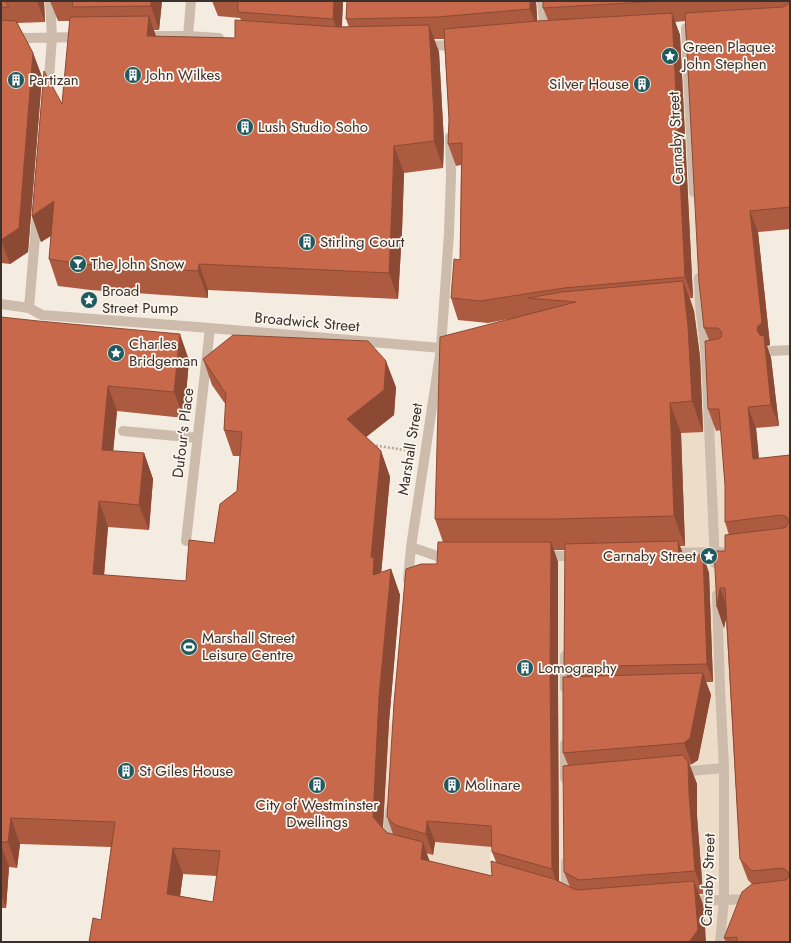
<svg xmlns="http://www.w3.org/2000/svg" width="791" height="943" viewBox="0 0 791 943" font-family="Jost,sans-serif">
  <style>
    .plaza { fill: #ecdcc8 }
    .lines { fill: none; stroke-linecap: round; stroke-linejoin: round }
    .path { stroke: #b9a596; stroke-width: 2.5; stroke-dasharray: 2 2; stroke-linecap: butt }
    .minor { stroke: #cdbbac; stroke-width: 10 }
    .wall { fill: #ac5a40; fill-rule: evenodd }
    .shaded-wall { fill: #8c4a34 }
    .building { fill: #c8694b; stroke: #8c4a34; fill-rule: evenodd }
    .labels { text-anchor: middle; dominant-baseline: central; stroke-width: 3.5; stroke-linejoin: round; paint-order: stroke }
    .poi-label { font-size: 15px; fill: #3b302b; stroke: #fbf5ee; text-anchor: start }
    .street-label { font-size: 15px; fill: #3b302b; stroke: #fbf5ee }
  </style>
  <rect width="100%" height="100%" fill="#f4ebe1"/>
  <path class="plaza" d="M701 45 752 884 745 942H703L554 915 359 831 370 721 395 723 491 847 490 862 529 874 427 585 437 556 684 541 669 47Z"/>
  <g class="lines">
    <path class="path" d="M372 445 405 450"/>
    <path class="minor" d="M542 1 545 34
      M686 28 694 192
      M157 36H188L219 38
      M188 36 191 1
      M1 37 28 38 81 37
      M423 46 459 45
      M48 93 52 37 50 1
      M699 278 700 304 706 356 715 563
      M1 304 29 308 42 315 210 328 441 348
      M29 308 37 214
      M771 351 790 350
      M123 431 197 438
      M186 541 210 328
      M411 547 437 556H451
      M671 553 721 552
      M543 556H579
      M408 580 411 547 441 348 449 233 451 175 450 137
      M717 595 720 688 724 768V900L720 942
      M565 688V656
      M565 744V778
      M679 772 724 768
      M390 810 388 840 392 844
      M566 862V898
      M689 901 753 899"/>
  </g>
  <path class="wall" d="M1 1H44L45 22 17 23 33 53 42 77 28 252 10 264 1 263Z
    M50 1H162L159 30H154L156 36 235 38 241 20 240 18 218 16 212 1H343L342 27H349L346 19 536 1 537 21 548 20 543 8V1H790V229L758 232 770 345 767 346 771 358 779 426 756 428 759 459 790 455V942H726L724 938 752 884 748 880 740 859 726 618 724 628 717 607 725 551 729 535 725 522V485L721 430 716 431 708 409 709 340 704 328 685 21 675 22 680 35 693 298H690L694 311 700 357 703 432 681 433 685 546H680L683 555H703L709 573 713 682H706L711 695 698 760 692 764 690 765 697 784V816L703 894H699L704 907 101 920 111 847 20 844 17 868 9 867 6 908H1V317L189 360 184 418 117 411 113 451 144 453 153 479 149 530 108 527 104 575 186 581 214 543 237 491 240 456H233L224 430 226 405 212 385 203 359 396 387 394 415 366 437 381 451 390 477 381 573 391 569 400 595 389 722 383 828 388 833 393 834 387 817 437 564 443 542 435 519 509 319 488 323 458 320 451 298 460 260 461 165 456 166 448 144 449 120 444 39H434L439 52 444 142 443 168 404 173 402 231 398 299 208 290V298L91 290 58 286 49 259 51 236 41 242 32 216 62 104 70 21H58ZM554 550H565L564 667 567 676 563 753 568 765 564 872 570 887 559 881 558 692V562ZM435 842 492 847V852L496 862 492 876 429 861 426 853 433 855ZM183 874 217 876 213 902 180 896Z"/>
  <path class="shaded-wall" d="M37 1H44L45 22Z
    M151 1H162L159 30 151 6Z
    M334 1H343L341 40 333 19Z
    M530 1H536L538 30 530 9Z
    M672 13 680 35 693 298 685 277Z
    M149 16 158 43 147 36Z
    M429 25 439 52 444 142 443 168 434 141Z
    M33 53 42 77 28 252 10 264 1 240Z
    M394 146 404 173 402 231 398 299 389 273Z
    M54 201 63 228 41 242 32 216Z
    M750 211 758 232 770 345 767 346 771 358 779 426 771 405 757 330Z
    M199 264 208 290V298L198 271Z
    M683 281 694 311 700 357 703 432 692 401Z
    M180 334 189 360 184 418 174 392Z
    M386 361 396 387 394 415 356 445 347 419Z
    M108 386 117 411 111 475 102 450Z
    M670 403 681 433 685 546 674 516Z
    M748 407 756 428 761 481 753 459Z
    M381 451 390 477 381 575H373L371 557Z
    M144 453 153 479 149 530 139 505Z
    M99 501 108 527 102 599 93 574Z
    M678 541 685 559 679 555Z
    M551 542 558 562V692L559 889 552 869 550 671Z
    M703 555 709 573 713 682 707 664Z
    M391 569 400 595 389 722 382 842 373 817 379 697Z
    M720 588 728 610 724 628 717 607Z
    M703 673 711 695 698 760 692 764 684 743Z
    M688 762 697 784V816L703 894 695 871 689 794Z
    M11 818 20 844 17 868 8 842Z
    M427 821 435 842 433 855 426 834Z
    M423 842 432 868 421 859Z
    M1 845 9 867 6 908 1 893Z
    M173 848 183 874 177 919 167 894Z
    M694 881 704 907 706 942H689Z"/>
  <path class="building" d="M1 1H5L9 7H1Z
    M73 1H151V6L72 7Z
    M238 1H334L333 19 238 12Z
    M347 1H530V9L437 17 346 19Z
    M543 1H662L543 8Z
    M789 1H790V207L750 211 762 323 758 326 757 330 760 335 764 336 771 405 748 407 753 459 790 455V942H737V937L724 938 742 892 752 884 786 880 788 878 789 874 787 871 782 868 752 871 740 859 725 588H720L717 607 714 551H725V535L783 528 786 527 789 521 787 517 781 515 725 522V485L719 409H708L705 341 718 339 721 337 722 333 720 330 718 328H704L699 282 685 13 783 7 785 6 788 4Z
    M672 13 685 277 564 288 480 301 451 298 454 259 460 260 462 143 448 144 449 120 444 29 538 21Z
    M149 16 147 36 235 38V20L337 27 429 25 434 116V141L394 146 392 204 389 273 199 264 198 271 81 264 49 259 54 201 32 216 44 71 62 104 70 17Z
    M1 20 16 21 33 53 19 228 1 240Z
    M683 281 688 326 692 401 670 403 674 516 554 519H435L440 337 576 302 528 298 562 292Z
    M1 317 38 321 180 334 174 392 108 386 102 450 144 453 139 505 99 501 93 574 186 581 189 540 214 543 220 504 237 491 242 432 224 430 226 394 203 359 233 335 368 341 386 361 384 390 347 419 381 451 371 557 374 558 373 575 391 569 379 697 373 817 385 831 388 833 423 842 421 859 492 876 491 861 554 879 574 889 577 890 694 881 698 930 689 942H89L93 918 101 920 115 822 11 818 8 842H1ZM173 848 220 851 213 902 167 894Z
    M678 541 679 555H703L707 664 564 667 565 544Z
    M438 542H551L550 671 552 869 492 852 491 826 427 821 426 834 395 825 387 817 394 703 406 569 421 564H437Z
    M703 673 690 738 684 743 563 753V677Z
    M683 755 688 762 689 794 695 871 579 880 564 872 563 766Z"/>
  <defs>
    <g id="sight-disc" transform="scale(0.9)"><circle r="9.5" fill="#1f5a5e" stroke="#fbf5ee"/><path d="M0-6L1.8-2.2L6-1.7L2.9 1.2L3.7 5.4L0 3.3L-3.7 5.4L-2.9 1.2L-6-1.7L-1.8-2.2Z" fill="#fff"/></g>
    <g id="building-disc" transform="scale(0.9)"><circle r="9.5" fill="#1f5a5e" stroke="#fbf5ee"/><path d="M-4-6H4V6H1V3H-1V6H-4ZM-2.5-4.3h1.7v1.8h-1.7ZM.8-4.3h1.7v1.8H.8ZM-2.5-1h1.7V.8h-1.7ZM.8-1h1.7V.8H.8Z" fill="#fff"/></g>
    <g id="bar-disc" transform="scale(0.9)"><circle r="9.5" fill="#1f5a5e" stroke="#fbf5ee"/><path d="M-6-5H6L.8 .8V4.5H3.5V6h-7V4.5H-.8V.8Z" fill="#fff"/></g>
    <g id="stadium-disc" transform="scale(0.9)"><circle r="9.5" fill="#1f5a5e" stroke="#fbf5ee"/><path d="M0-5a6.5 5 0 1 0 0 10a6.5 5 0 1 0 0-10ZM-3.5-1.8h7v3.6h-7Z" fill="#fff"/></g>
  </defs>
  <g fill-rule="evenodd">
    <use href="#sight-disc" x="670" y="56"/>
    <use href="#building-disc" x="133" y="75"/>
    <use href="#building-disc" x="16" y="80"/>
    <use href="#building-disc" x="642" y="84"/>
    <use href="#building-disc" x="245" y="127"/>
    <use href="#building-disc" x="307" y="242"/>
    <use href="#bar-disc" x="78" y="264"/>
    <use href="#sight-disc" x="89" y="300"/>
    <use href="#sight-disc" x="116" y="353"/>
    <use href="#sight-disc" x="709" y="556"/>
    <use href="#stadium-disc" x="189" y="647"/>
    <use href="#building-disc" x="525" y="668"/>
    <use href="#building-disc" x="126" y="771"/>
    <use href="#building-disc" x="317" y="785"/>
    <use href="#building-disc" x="452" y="785"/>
  </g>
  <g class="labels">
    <g class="poi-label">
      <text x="683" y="47">Green Plaque:<tspan x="683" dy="17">John Stephen</tspan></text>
      <text x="146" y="75">John Wilkes</text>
      <text x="29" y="80">Partizan</text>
      <text x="629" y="84" text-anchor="end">Silver House</text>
      <text x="258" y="127">Lush Studio Soho</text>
      <text x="320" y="242">Stirling Court</text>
      <text x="91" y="264">The John Snow</text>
      <text x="102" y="291">Broad<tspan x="102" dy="17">Street Pump</tspan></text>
      <text x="129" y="344">Charles<tspan x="129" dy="17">Bridgeman</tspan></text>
      <text x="696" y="556" text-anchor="end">Carnaby Street</text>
      <text x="202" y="638">Marshall Street<tspan x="202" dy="17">Leisure Centre</tspan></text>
      <text x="538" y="668">Lomography</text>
      <text x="139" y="771">St Giles House</text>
      <text x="465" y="785">Molinare</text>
      <text x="317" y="805" text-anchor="middle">City of Westminster<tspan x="317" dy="17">Dwellings</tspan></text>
    </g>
    <g class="street-label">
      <text transform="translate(676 138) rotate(-93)">Carnaby Street</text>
      <text transform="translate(307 322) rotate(5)">Broadwick Street</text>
      <text transform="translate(183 433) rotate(-83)">Dufour's Place</text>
      <text transform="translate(410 449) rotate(-81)">Marshall Street</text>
      <text transform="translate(708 880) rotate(-88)">Carnaby Street</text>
    </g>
  </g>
  <rect width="791" height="943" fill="none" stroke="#3b302b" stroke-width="4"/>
</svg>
